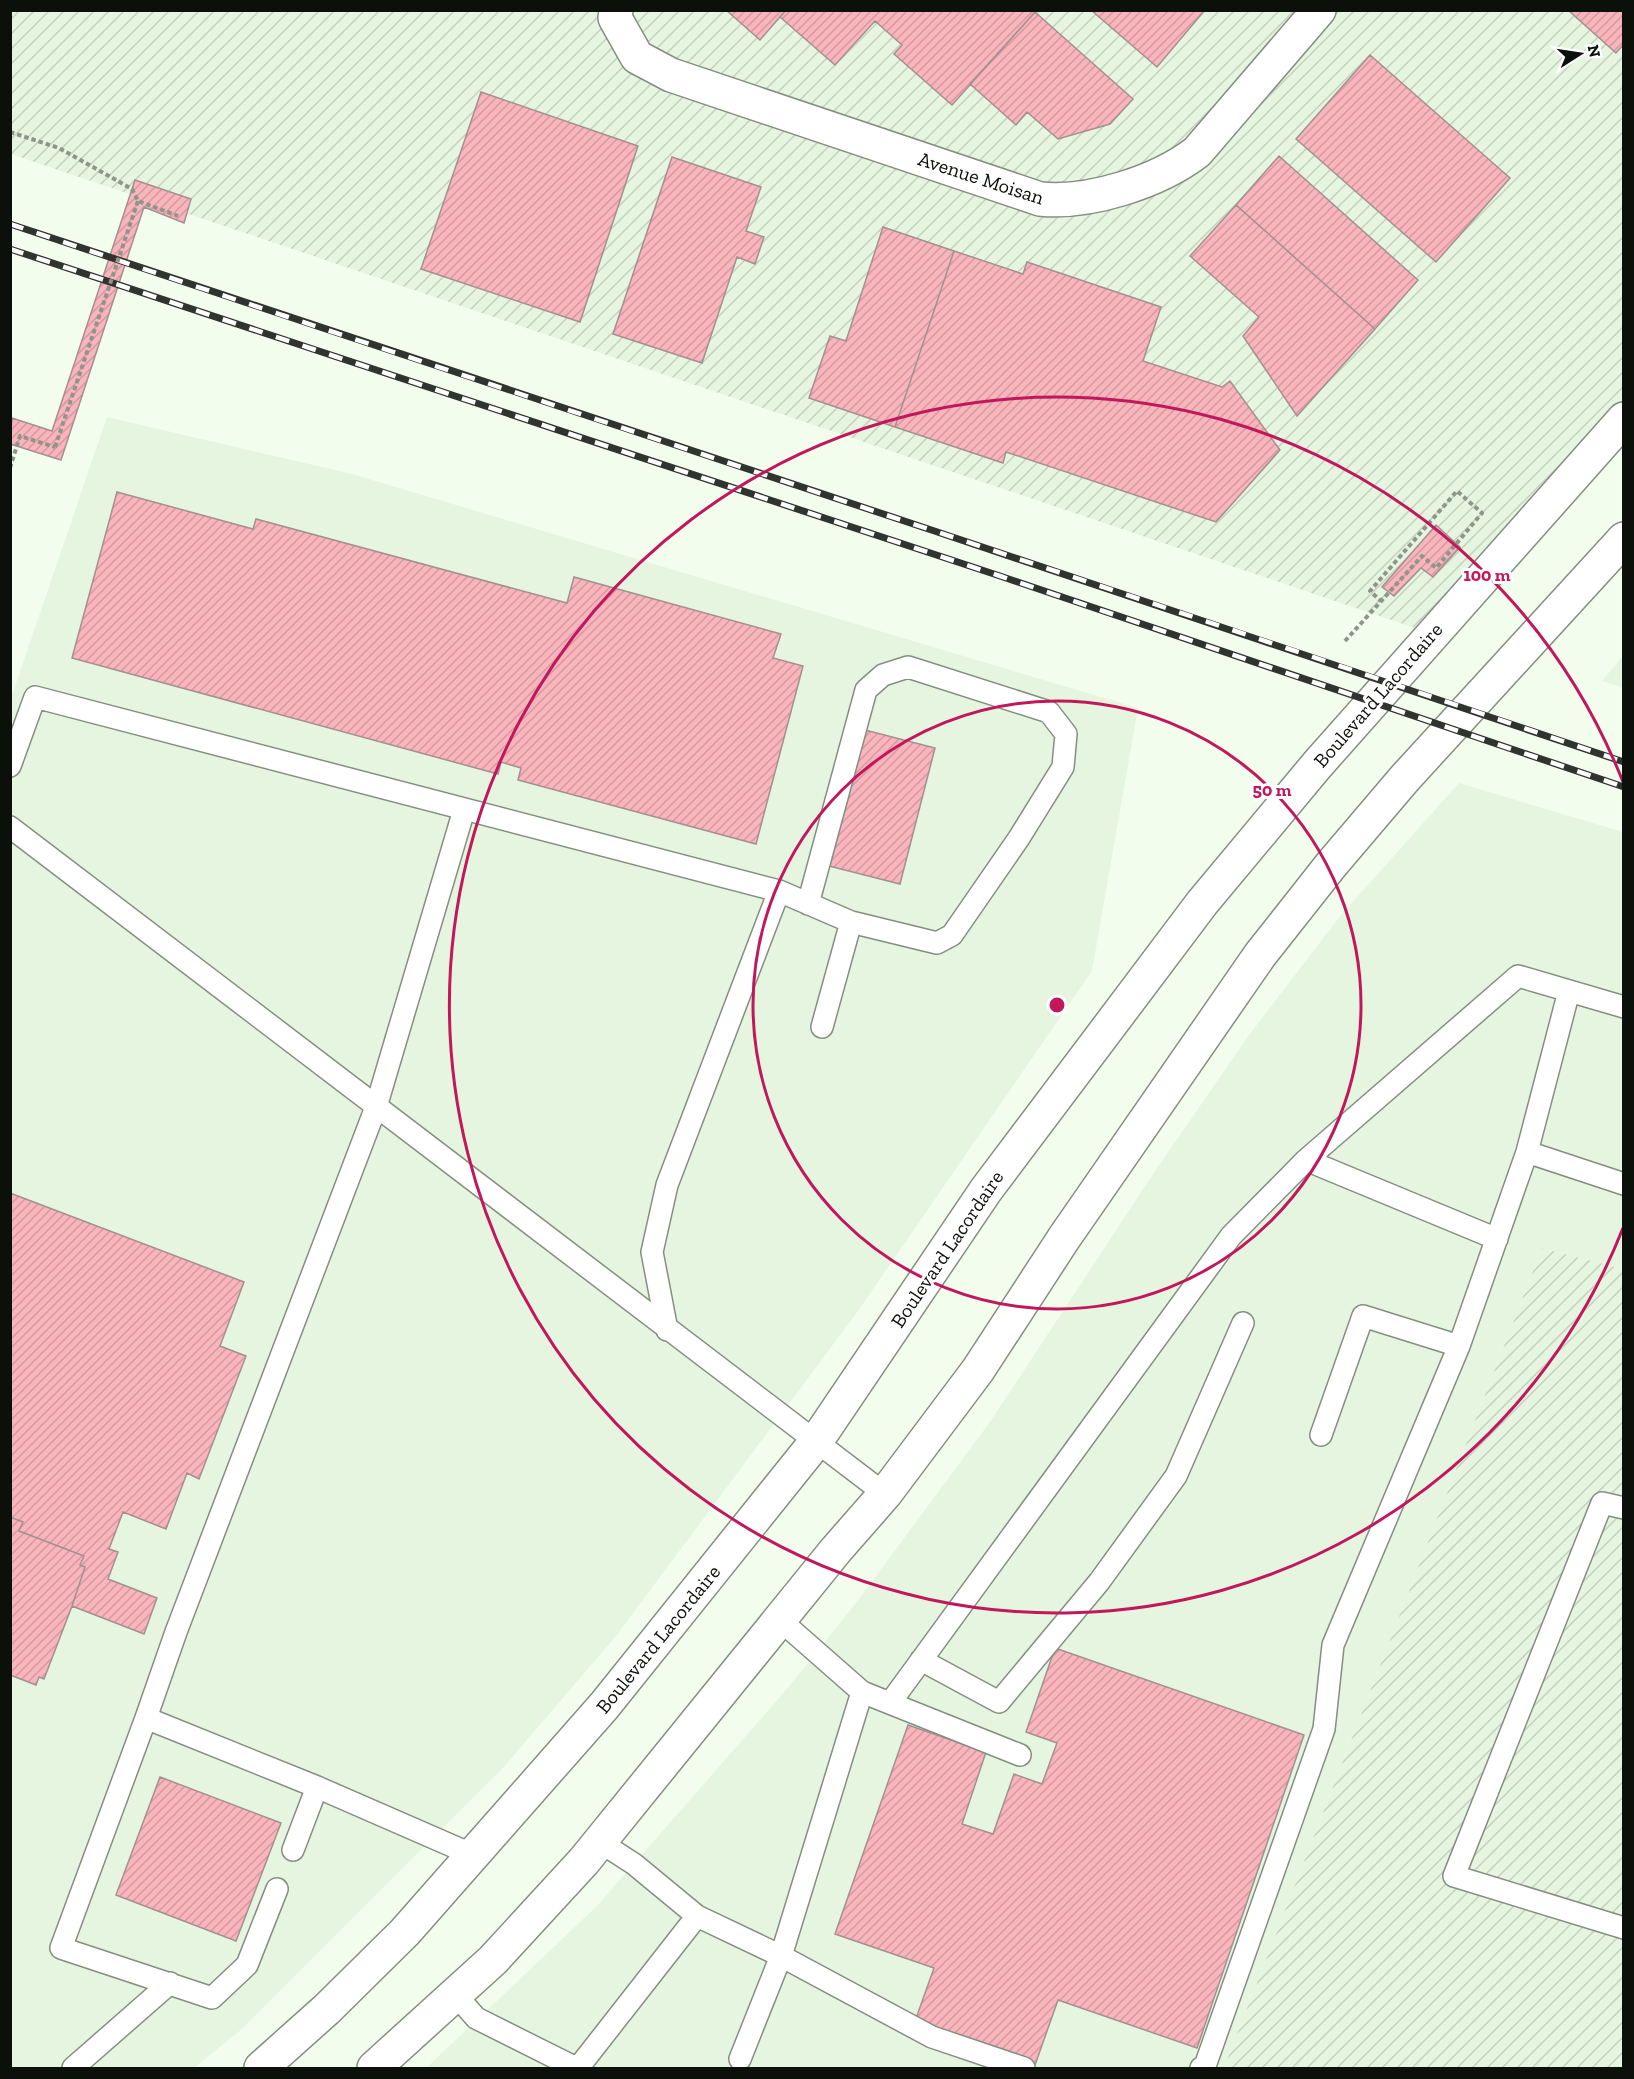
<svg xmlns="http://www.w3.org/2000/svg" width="1634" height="2079" viewBox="0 0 1634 2079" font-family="'Zilla Slab',serif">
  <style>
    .built { fill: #e6f5df }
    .industrial { fill: url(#industrial-furrows) }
    .building { fill: url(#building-hatch); stroke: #a39091; stroke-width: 1.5 }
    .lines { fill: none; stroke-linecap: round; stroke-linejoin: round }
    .service-casing { stroke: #858f81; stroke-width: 24 }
    .minor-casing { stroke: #858f81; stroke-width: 36 }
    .secondary-casing { stroke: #858f81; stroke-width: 36 }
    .path { stroke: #8e958a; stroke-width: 4; stroke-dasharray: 4.5 3; stroke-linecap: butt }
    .service { stroke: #fff; stroke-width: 21 }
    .minor { stroke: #fff; stroke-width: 33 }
    .secondary { stroke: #fff; stroke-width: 33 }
    .rail-casing { stroke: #2f342e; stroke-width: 7 }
    .rail { stroke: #fff; stroke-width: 4.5; stroke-dasharray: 14; stroke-linecap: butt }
    .path-bridge { stroke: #8e958a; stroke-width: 4; stroke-dasharray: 4.5 3; stroke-linecap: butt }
    .ring { fill: none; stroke: #c2185b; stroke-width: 3 }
    .labels { text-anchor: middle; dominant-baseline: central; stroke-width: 6; stroke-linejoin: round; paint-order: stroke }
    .street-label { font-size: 20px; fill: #0c100b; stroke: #fff }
    .centre { fill: #c2185b; stroke: #fff; stroke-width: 3 }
    .ring-label { font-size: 18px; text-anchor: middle; font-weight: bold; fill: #c2185b; stroke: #fff; stroke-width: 6; stroke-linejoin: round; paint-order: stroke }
  </style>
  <defs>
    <pattern id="industrial-furrows" width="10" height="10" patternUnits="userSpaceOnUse" patternTransform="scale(1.5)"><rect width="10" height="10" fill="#e6f5df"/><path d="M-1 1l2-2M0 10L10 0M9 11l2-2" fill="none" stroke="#c4d1be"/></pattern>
    <pattern id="building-hatch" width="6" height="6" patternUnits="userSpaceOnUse" patternTransform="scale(1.5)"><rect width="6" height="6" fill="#f9b4bc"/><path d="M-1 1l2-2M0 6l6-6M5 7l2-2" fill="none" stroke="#d49aa0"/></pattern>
  </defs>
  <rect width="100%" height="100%" fill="#f3fdee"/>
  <path class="built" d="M107 417 352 474 1138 708 1092 971 858 1311 616 1636 502 1769 242 2029 194 2068H11V698Z
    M1623 656V688L1602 681Z
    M1459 783 1623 832V1269L1542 1248 1224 2068H426L597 1906 787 1689 856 1603 990 1422 1155 1171 1249 1035 1341 915Z"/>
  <path class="industrial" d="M11 11H1623V419L1433 634 11 154Z
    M1542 1248 1623 1269V2068H1224Z"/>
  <path class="building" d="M726 10H786L760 40Z
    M786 10H1033L1035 12 952 105 894 54 902 45 875 21 835 65 780 17Z
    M1091 10H1205L1157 67Z
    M1568 10H1624V44L1616 53Z
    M1035 12 1133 99 1110 124 1058 139 1027 112 1016 125 970 84Z
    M1370 55 1510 178 1436 262 1296 139Z
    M481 92 638 146 580 322 421 269Z
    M1279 156 1418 280 1375 329 1236 205Z
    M672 157 761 187 746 231 764 237 755 264 737 257 702 363 613 334Z
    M135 180 191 199 184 223 144 207 61 460 10 444 12 418 52 431Z
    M1236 205 1375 329 1297 416 1243 336 1259 317 1190 256Z
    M883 227 954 251 895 427 809 398 830 336 846 341Z
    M954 251 1023 274 1027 262 1161 307 1143 361 1222 387 1230 381 1280 450 1216 522 1006 452 1003 463 895 427Z
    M117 492 253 529 256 519 567 603 574 577 781 634 773 658 803 666 756 844 518 780 521 768 501 762 498 774 72 658Z
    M1436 525 1460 547 1433 577 1421 568 1394 596 1382 587Z
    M865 730 935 748 900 884 829 866Z
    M10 1193 244 1282 220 1346 246 1356 199 1479 187 1473 166 1529 123 1512 109 1549 118 1552 108 1579 157 1598 144 1634 72 1606 85 1567 80 1565 84 1556 19 1531 23 1522 10 1517Z
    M10 1517 23 1522 19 1531 84 1556 80 1565 85 1567 72 1606 44 1679 39 1677 36 1685 10 1675Z
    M1055 1648 1304 1735 1197 2048 1058 2000 1035 2065 914 2024 934 1968 835 1934 908 1725 986 1752 962 1824 993 1834 1014 1774 1042 1784 1057 1743 1026 1732Z
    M160 1777 281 1823 236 1941 116 1895Z"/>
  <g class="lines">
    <g class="service-casing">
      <path id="service" d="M10 766 35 697 779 891 851 922 937 943 952 935 1019 838 1063 767 1066 734 1049 712 908 667 883 675 866 690 808 904
        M464 810 376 1107 176 1632 146 1718 317 1787 473 1855
        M10 827 885 1494
        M822 1027 851 922
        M1527 1152 1569 991
        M1306 1160 1497 1239
        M667 1330 652 1252 667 1185 779 891
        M1459 1346 1527 1152 1624 1184
        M1624 1508 1602 1503 1454 1876 1624 1928
        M780 1620 862 1692 781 1956 932 2037 1024 2068
        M921 1660 999 1702 1099 1582 1176 1476 1243 1323
        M862 1692 1020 1755
        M890 1703 1231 1236 1306 1160 1518 976 1624 1007
        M146 1718 61 1948 212 1998 247 1965 277 1889
        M600 1842 634 1864 697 1916
        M293 1850 317 1787
        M455 1994 476 2018 576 2068
        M73 2068 170 1983
        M578 2068 697 1916 781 1956 740 2059
        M1201 2068 1205 2066 1324 1729 1333 1645 1459 1346 1363 1316 1321 1435"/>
    </g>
    <g class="minor-casing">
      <path id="minor" d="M616 10 615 18 637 57 671 75 1040 199C1089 204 1158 182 1197 152L1319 10"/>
    </g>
    <g class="secondary-casing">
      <path id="secondary" d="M261 2068 327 2009 405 1932 604 1706 815 1443 986 1190 1202 903 1317 765 1624 419
        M374 2068 493 1960 584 1861 836 1550 885 1494 978 1370 1064 1238 1260 955 1331 865 1405 778 1624 539"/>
    </g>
    <path class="path" d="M10 132 59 148 132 189 138 201 178 216
      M10 468 20 436 55 447
      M1345 641 1422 556 1436 568 1482 513 1457 491 1370 591 1381 601"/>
    <use href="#service" class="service"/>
    <use href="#minor" class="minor"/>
    <use href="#secondary" class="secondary"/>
    <g class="rail-casing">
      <path id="rail" d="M10 224C548 405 1087 579 1624 762
        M10 249 1000 576 1624 787"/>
    </g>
    <use href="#rail" class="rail"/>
    <path class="path-bridge" d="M55 447 138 201"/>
  </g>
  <g class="ring">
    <circle cx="1057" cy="1005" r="304"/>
    <path d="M1623 1228A608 608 0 1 1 1623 782"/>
  </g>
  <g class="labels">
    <g class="street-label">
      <text transform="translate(981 178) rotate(18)">Avenue Moisan</text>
      <text transform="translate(1378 695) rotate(-49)">Boulevard Lacordaire</text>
      <text transform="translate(947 1249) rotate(-56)">Boulevard Lacordaire</text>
      <text transform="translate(658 1639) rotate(-51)">Boulevard Lacordaire</text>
    </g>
  </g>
  <circle cx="1057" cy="1005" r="9" class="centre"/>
  <g class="ring-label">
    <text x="1487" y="581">100 m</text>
    <text x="1272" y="796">50 m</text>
  </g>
  <rect width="1634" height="2079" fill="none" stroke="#0c100b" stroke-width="24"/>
  <g transform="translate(1580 54) rotate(78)" stroke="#ffffff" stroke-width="4.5" paint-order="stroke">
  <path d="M0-4.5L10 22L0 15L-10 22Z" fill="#0c100b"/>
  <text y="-9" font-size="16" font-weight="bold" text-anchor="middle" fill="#0c100b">N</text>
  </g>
</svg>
